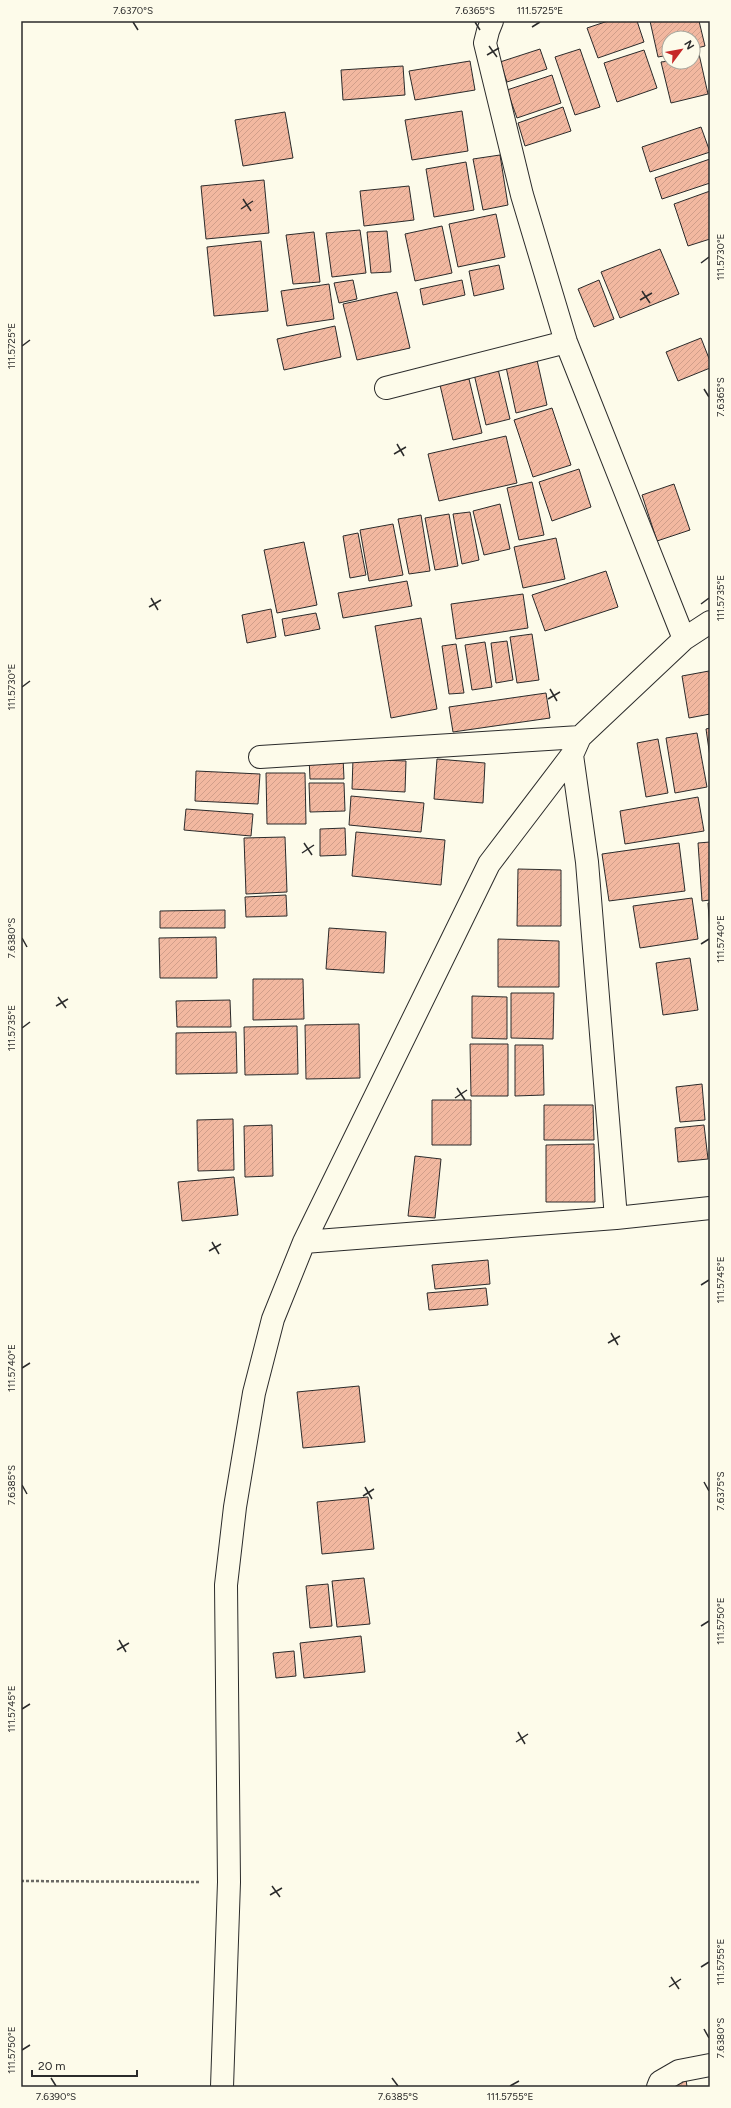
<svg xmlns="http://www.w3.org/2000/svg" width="731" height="2108" viewBox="0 0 731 2108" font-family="Figtree,sans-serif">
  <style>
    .building { fill: url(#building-hatch); stroke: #2b2b2b }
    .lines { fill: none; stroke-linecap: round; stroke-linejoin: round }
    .minor-casing { stroke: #2b2b2b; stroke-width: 24 }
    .path { stroke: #6a6964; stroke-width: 2.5; stroke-dasharray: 3 2; stroke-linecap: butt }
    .minor { stroke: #fdfbea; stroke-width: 22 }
    .ticks { fill: none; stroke: #2b2b2b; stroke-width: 1.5 }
    .neatline { fill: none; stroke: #2b2b2b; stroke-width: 1.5 }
    .ticks-label { font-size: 10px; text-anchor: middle; fill: #2b2b2b }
  </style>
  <defs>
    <pattern id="building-hatch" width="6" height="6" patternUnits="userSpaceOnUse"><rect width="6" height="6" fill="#f2b8a0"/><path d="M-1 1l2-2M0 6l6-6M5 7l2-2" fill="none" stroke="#d09e8a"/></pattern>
  </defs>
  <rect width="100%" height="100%" fill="#fdfbea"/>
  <path class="building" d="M608 21H637L644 42 598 58 587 28Z
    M650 21H699L705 46 693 49V38H669V55L658 57Z
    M540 49 547 69 507 82 500 62Z
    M580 49 600 107 575 115 555 57Z
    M644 50 657 88 617 102 604 63Z
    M699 54 708 94 671 103 661 62 669 61 693 62V55Z
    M470 61 475 90 415 100 409 71Z
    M403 66 405 95 343 100 341 70Z
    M552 75 561 103 517 118 507 90Z
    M563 107 571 131 525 146 518 123Z
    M462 111 468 151 412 160 405 120Z
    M285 112 293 158 243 166 235 120Z
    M701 127 710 152 650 172 642 147Z
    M500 155 508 205 483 210 473 159Z
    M710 159V183L662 199 655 178Z
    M466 162 474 210 434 217 426 169Z
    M264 180 269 233 206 239 201 186Z
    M409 186 414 220 364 226 360 191Z
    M710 191V239L688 246 674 204Z
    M496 214 505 257 458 267 449 224Z
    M442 226 452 273 415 281 405 234Z
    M360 230 366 273 332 277 326 233Z
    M387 231 391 272 371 273 367 232Z
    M314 232 320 282 293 284 286 235Z
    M261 241 268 311 214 316 207 247Z
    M660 249 679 294 620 318 601 272Z
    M499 265 504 289 474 296 469 271Z
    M353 280 357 299 339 303 334 283Z
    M462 280 465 295 423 305 420 289Z
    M599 280 614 319 594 327 578 289Z
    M329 284 334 319 287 326 281 291Z
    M397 292 410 348 357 360 343 304Z
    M335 326 341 357 284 370 277 339Z
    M701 338 710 361V368L678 381 666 352Z
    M537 360 547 405 516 413 506 367Z
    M498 369 510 419 486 425 474 374Z
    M469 379 482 433 453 440 440 385Z
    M552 408 571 465 533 477 514 420Z
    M506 436 517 483 439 501 428 454Z
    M579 469 591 507 552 521 539 482Z
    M532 482 544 535 519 540 507 488Z
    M674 484 690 530 657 541 642 495Z
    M500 504 510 549 484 555 473 511Z
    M470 512 479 560 462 564 453 514Z
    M449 514 458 566 435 570 425 518Z
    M421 515 430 571 409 574 398 519Z
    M393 524 403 575 369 581 360 530Z
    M358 533 366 575 350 578 343 536Z
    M556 538 565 579 523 588 514 547Z
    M304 542 317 605 277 613 264 550Z
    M606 571 618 607 545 631 532 595Z
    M407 581 412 606 343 618 338 593Z
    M523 594 528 628 456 639 451 604Z
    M271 609 276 637 247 643 242 615Z
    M316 613 320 629 285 636 282 619Z
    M421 618 437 709 391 718 375 626Z
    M532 634 539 680 517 683 510 637Z
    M507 641 513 680 496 683 491 643Z
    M485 642 492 687 472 690 465 645Z
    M456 644 464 693 449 694 442 646Z
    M709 671 710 714 689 718 682 676Z
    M546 693 550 718 453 732 449 707Z
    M710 728V757L706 729Z
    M697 733 707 787 675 793 666 738Z
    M658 739 668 793 646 797 637 743Z
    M309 757H343L344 779H310Z
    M353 759 406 761 405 792 352 789Z
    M437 759 485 763 483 803 434 799Z
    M196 771 260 774 258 804 195 801Z
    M266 773H305L306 824H267Z
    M309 783H344L345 811 310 812Z
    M351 796 424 803 421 832 349 825Z
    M698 797 704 831 625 844 620 811Z
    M186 809 253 814 251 836 184 830Z
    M345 828 346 855 320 856V829Z
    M356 832 445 840 441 885 352 876Z
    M285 837 287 892 246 894 244 838Z
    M710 842V900L702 901 698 843Z
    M679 843 685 891 609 901 602 854Z
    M518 869 561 870V926H517Z
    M286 895 287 916 246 917 245 897Z
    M692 898 698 939 640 948 633 906Z
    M708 903H710V932Z
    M225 910V928H160V911Z
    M329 928 386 932 384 973 326 969Z
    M216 937 217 978H160L159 938Z
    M498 939 559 941V987H498Z
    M690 958 698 1010 663 1015 656 963Z
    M253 979H303L304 1019 253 1020Z
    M511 993H554L553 1039 511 1038Z
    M472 996 507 997V1039L472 1038Z
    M230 1000 231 1027H177L176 1001Z
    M359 1024 360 1078 306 1079 305 1025Z
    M297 1026 298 1074 245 1075 244 1027Z
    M236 1032 237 1073 176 1074V1033Z
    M470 1044H508V1096H471Z
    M515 1045H543L544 1095 515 1096Z
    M702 1084 705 1120 680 1122 676 1087Z
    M432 1100H471V1145H432Z
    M544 1105H593L594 1140H544Z
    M233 1119 234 1170 198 1171 197 1120Z
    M272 1125 273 1176 245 1177 244 1126Z
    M704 1125 708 1159 678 1162 675 1128Z
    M594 1144 595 1202H546V1145Z
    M415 1156 441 1159 435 1218 408 1216Z
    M234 1177 238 1215 182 1221 178 1182Z
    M488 1260 490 1284 435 1289 432 1265Z
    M486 1288 488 1305 429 1310 427 1293Z
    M359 1386 365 1442 303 1448 297 1392Z
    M368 1497 374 1549 322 1554 317 1502Z
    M364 1578 370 1624 337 1627 332 1581Z
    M328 1584 332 1626 310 1628 306 1586Z
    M361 1636 365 1672 304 1678 300 1643Z
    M294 1651 296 1676 276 1678 273 1653Z
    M686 2079 687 2087H665Z"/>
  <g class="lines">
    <g class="minor-casing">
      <path id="minor" d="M492 21 488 31 485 43 522 195 566 342 684 639
        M386 388 566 342
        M572 755 587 862 616 1218
        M260 757 580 737
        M304 1242 616 1218 710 1208
        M222 2087 229 1882 226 1585 235 1507 254 1393 273 1319 304 1242 489 864 572 755 580 737 684 639 710 622
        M658 2087 660 2082 679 2071 710 2065"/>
    </g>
    <path class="path" d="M21 1881 200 1882"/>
    <use href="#minor" class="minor"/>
  </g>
  <path class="ticks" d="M133 22 138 30M475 22 480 30M532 27 540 22M489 46 497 57M487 55 499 48M243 199 251 211M241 209 253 201M701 263 709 257M642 291 650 303M640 300 652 293M22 346 30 340M704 389 709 397M397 444 404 456M394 454 406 447M151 598 158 610M701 604 709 598M149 607 161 600M22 687 30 681M550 689 557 701M548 699 560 692M304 843 312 855M302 853 314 845M22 938 27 947M701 944 709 939M58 997 66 1008M56 1006 68 999M22 1028 30 1022M457 1088 465 1100M455 1098 467 1090M212 1242 219 1254M209 1251 221 1244M701 1285 709 1280M611 1333 618 1345M608 1343 620 1336M22 1368 30 1363M704 1482 709 1491M22 1485 27 1494M365 1487 372 1499M363 1496 374 1489M701 1626 709 1621M119 1640 126 1652M117 1650 129 1643M22 1709 30 1704M518 1732 525 1744M516 1742 528 1734M272 1886 280 1897M270 1895 282 1888M701 1967 709 1962M671 1977 679 1989M669 1987 681 1979M704 2029 709 2038M22 2050 30 2045M51 2078 56 2086M392 2078 398 2086M510 2086 519 2081"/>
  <rect width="731" height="2108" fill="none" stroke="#fdfbea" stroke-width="44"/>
  <g transform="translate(681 50) rotate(58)"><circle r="19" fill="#fdfbea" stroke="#a9a89e"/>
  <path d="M0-3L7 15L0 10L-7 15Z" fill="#c62828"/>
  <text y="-6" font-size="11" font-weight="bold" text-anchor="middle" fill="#2b2b2b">N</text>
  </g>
  <path d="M32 2070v6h105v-6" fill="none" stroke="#2b2b2b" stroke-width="2"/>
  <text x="38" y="2070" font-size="12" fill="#2b2b2b" stroke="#fdfbea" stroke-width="3" paint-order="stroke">20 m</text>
  <rect x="22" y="22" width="687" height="2064" class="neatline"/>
  <g class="ticks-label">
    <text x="133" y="14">7.6370°S</text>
    <text x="475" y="14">7.6365°S</text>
    <text x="540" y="14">111.5725°E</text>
    <text transform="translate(720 257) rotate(-90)" y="4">111.5730°E</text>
    <text transform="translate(11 346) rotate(-90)" y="4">111.5725°E</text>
    <text transform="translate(720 397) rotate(-90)" y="4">7.6365°S</text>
    <text transform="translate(720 598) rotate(-90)" y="4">111.5735°E</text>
    <text transform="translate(11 687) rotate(-90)" y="4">111.5730°E</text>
    <text transform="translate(11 938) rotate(-90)" y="4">7.6380°S</text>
    <text transform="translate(720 939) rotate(-90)" y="4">111.5740°E</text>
    <text transform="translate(11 1028) rotate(-90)" y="4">111.5735°E</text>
    <text transform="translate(720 1280) rotate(-90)" y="4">111.5745°E</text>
    <text transform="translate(11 1368) rotate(-90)" y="4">111.5740°E</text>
    <text transform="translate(11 1485) rotate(-90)" y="4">7.6385°S</text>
    <text transform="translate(720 1491) rotate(-90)" y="4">7.6375°S</text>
    <text transform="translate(720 1621) rotate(-90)" y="4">111.5750°E</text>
    <text transform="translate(11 1709) rotate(-90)" y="4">111.5745°E</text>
    <text transform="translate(720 1962) rotate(-90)" y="4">111.5755°E</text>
    <text transform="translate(720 2038) rotate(-90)" y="4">7.6380°S</text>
    <text transform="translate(11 2050) rotate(-90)" y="4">111.5750°E</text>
    <text x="56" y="2100">7.6390°S</text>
    <text x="398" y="2100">7.6385°S</text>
    <text x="510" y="2100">111.5755°E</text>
  </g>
</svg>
